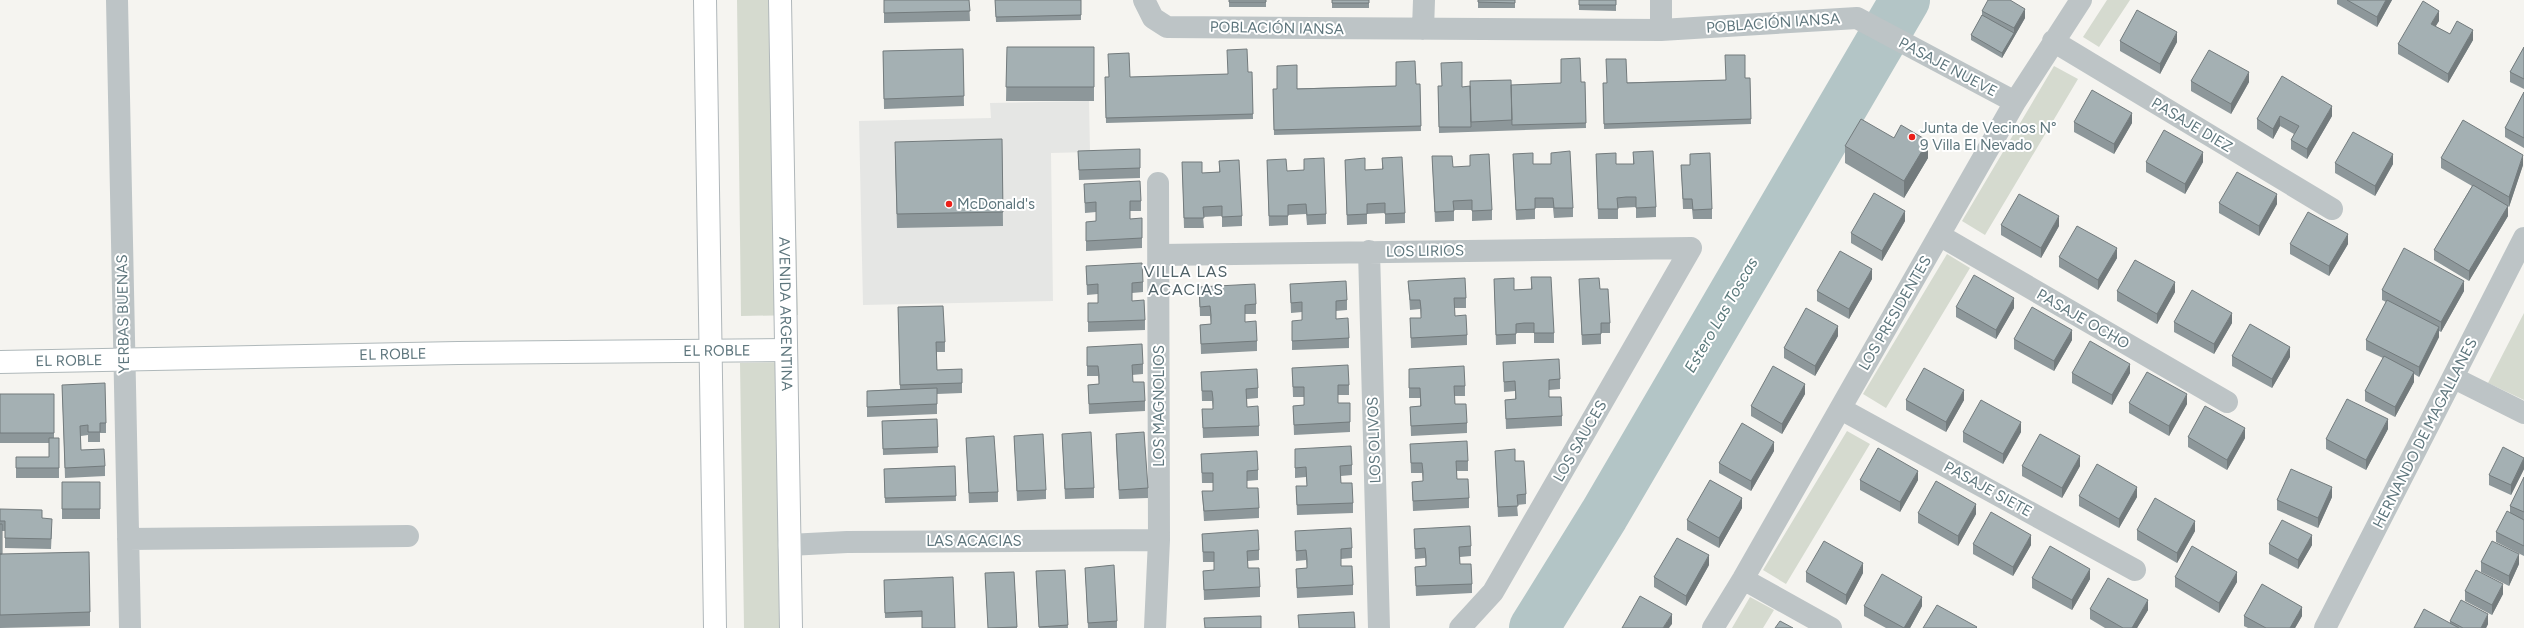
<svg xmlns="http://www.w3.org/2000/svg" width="2524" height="628" viewBox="0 0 2524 628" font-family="Figtree,sans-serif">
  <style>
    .built { fill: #e5e6e4 }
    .green { fill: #d5dacf }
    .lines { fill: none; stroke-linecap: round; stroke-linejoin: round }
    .river { stroke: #b3c5c6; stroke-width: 50 }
    .secondary-casing { stroke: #afb8ba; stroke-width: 24 }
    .primary-casing { stroke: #b0b7ba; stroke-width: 24 }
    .street { stroke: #bdc4c6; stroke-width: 22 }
    .secondary { stroke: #fff; stroke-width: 22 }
    .primary { stroke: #fff; stroke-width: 22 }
    .wall { fill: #8d979a }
    .shaded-wall { fill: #737b7d }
    .building { fill: #a4b0b3; stroke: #737b7d }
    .poi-dot { fill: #ec1f19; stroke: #fff; stroke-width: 1.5 }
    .labels { text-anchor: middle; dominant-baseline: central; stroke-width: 4; stroke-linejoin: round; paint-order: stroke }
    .street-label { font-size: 15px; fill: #5e767d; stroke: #fff }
    .poi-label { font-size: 15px; fill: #5e767d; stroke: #fff; text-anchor: start }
    .neighbourhood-label { font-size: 16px; letter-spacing: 1px; fill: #506268; stroke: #fff }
    .water-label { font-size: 16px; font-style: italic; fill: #59787a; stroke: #fff }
  </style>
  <rect width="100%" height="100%" fill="#f5f4f0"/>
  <path class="built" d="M1089 101 1090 152 1051 153 1053 301 863 305 859 121 991 118 990 103Z"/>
  <path class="green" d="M737 0H790L798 315 741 316Z
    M2107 0H2130L2099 47 2083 37Z
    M2054 66 2078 79 1985 235 1962 221Z
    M1947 254 1970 268 1886 408 1863 394Z
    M2524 313V400L2488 383Z
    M794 362 796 628H744L740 363Z
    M1847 431 1870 444 1786 584 1763 570Z
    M1750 597 1774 610 1763 628H1732Z"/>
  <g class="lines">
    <path class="river" d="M1534 628 1604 515 1905 0"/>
    <g class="secondary-casing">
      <g id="secondary">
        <path id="s1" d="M0 362 458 353 786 350"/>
      </g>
    </g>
    <g class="primary-casing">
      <g id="primary">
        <path d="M705 0 715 628"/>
        <path id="s2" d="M780 0 791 628"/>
      </g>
    </g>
    <path class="street" d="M117 0 130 628
      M1144 0 1153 18 1167 27 1661 30 1857 18 2015 102
      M1423 29 1424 0
      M1661 30V0
      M2053 41 2332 209
      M1939 235 2227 402
      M1369 251 1379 628
      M1160 255 1691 248
      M2454 378 2524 413
      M1841 409 2135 570
      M128 539 408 536
      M789 545 847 542 1159 540
      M1743 579 1831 628
      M1155 628 1159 540 1158 183
      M1460 628 1493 592 1691 248
      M1713 628 1743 579 2015 102 2081 0
      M2325 628 2524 238"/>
    <use href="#secondary" class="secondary"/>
    <use href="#primary" class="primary"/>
  </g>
  <path class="wall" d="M884 0H969L970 21 884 23Z
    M995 0H1081V20L996 22Z
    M1229 0H1266V7H1229Z
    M1332 0H1369V8H1332Z
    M1478 0H1515V8H1478Z
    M1579 0H1616V11L1579 10Z
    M2337 0H2392L2377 27 2337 4Z
    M1982 11 2025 18 2002 58 1971 40V35L1982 15Z
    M2439 21 2435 26 2450 34 2473 40 2448 83 2398 54V44Z
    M2120 41 2177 42 2160 74 2120 51Z
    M1007 47H1094V101H1006Z
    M2524 47V89L2510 82V72Z
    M963 49 964 106 884 109 883 51Z
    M1248 72H1252L1253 119 1106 123 1105 77H1130L1228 74Z
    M2282 76 2332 116 2307 159 2291 149V140L2294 134 2280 126 2273 139 2257 129V119Z
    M1745 78H1750L1751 124 1604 129 1603 83 1726 80Z
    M2191 81 2249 82 2231 114 2191 91Z
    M1585 82 1586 128 1439 133 1438 86 1462 87 1561 83Z
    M1416 84H1420L1421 131 1274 135 1273 89 1396 86Z
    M2524 92V148L2505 137V128Z
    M2074 122 2132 123 2114 154 2074 132Z
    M1894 138 1928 158 1904 198 1845 163V146Z
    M1002 139 1003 226 897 228 895 156Z
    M1078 151 1140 168V178L1079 180Z
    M1633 152 1656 207V217L1636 218V207L1618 208V219H1598L1596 154 1616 164H1633Z
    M1551 153 1573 208V217L1554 218 1553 208H1535V219L1516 220 1513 154 1533 164H1551Z
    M1432 156 1453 167 1492 210V220L1472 221V210H1454V221L1435 222Z
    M1382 158 1405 213V223L1385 224V213L1367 214V224L1347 225 1345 160 1365 170 1382 169Z
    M2441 158 2523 165 2509 207 2508 206V216L2469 281 2434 260V250L2472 186 2441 168Z
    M1304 159 1326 214V224L1307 225 1306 214 1288 215V225L1269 226 1267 160 1287 171 1304 170Z
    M1219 161 1242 216V226L1222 227V216L1203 217 1204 228H1184L1182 162 1202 173 1219 172Z
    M2146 162H2203L2185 194 2146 172Z
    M2335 163 2393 164 2375 196 2335 173Z
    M1681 165 1712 209V219H1693L1692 209H1683Z
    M1084 184 1141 201V211H1130V219L1142 238V248L1086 251V222L1096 221V212L1085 213Z
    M2219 203 2277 204 2259 236 2219 213Z
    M1905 221 1882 261 1851 243V233Z
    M2001 225 2059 226 2041 258 2001 235Z
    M2290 244H2348L2329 276 2290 254Z
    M2059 257 2117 258 2098 290 2059 267Z
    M1086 266 1143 282V292L1132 293V301L1145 320V330L1088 332V303H1098V294L1087 295Z
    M1531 277 1554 333V343H1534V333H1516V344L1496 345 1494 279 1514 290 1531 289Z
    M1579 279 1600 289 1610 323V333H1601V344L1582 345Z
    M1872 279 1849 319 1817 301V291Z
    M1408 281 1466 298V308H1454L1455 316 1467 335V345L1411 348 1410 318H1421V317L1420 309 1410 310Z
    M1290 284 1347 300V310L1336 311V319L1349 338V348L1292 350V321H1302V312L1291 313Z
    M1199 287 1256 304V314H1245V322L1257 341V351L1201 354 1200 325 1211 324 1210 316H1200Z
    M2382 290 2464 291 2441 332 2439 331V337L2419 377 2414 374V382L2395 417 2365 401V391L2383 358 2366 350V340L2386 302 2382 300Z
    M2117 291 2175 292 2157 324 2117 301Z
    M898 307 945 342V352H937V370L962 369V393L937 394V414L867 417V391L900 389Z
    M1956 307 2014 308 1996 339 1956 317Z
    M2174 322 2232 323 2214 354 2174 332Z
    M1838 336 1815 376 1784 358V348Z
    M2014 339 2072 340 2054 371 2014 349Z
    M1087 347 1143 364V374L1132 375 1133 382 1145 401V411L1089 414 1088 385 1099 384 1098 376H1087Z
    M2232 356 2290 357 2272 388 2232 366Z
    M1503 362 1560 379V389L1549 390V397L1562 416V426L1506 429 1505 400 1515 399V391L1504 392Z
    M1292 368 1349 385V395H1338V403L1350 422V432L1294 435 1293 406 1304 405V397H1293Z
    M1409 369 1465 386V396H1454L1455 404 1467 423V433L1411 436 1410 407 1420 406V398H1409Z
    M1201 372 1258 388V398L1247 399V407L1259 426V436L1203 438 1202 409H1213L1212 401H1202Z
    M2072 373H2130L2112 405 2072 383Z
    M62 385 106 423V433H100V442H88V435L81 436V450L105 466V476L65 478Z
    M0 394H54V438H59V478H16V457H49V443H0Z
    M1805 394 1782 434 1751 416V406Z
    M1906 400H1964L1946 432 1906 410Z
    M2129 403 2187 404 2169 436 2129 413Z
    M937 419 938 453 883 455 882 421Z
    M2388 429 2366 470 2326 449V439Z
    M1963 432H2021L2003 464 1963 442Z
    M1062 434 1094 488V498L1065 499Z
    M1116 434 1148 488V498L1119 499 1116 444Z
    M1014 436 1046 490V499L1017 501Z
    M2188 437 2245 438 2227 470 2188 447Z
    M966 438 998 492V502L969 503Z
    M1410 444 1468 461V471H1457V479L1469 498V508L1413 511 1412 482 1423 481 1422 473H1411Z
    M1295 449 1352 465V475L1341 476V483L1353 503V513L1297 515 1296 486H1307L1306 477 1295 478Z
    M1495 451 1515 461 1526 494V504L1517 505 1518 516 1498 517Z
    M1774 451 1751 491 1719 473V463Z
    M1201 454 1258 470V480L1247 481V488L1259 508V518L1204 521 1202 491H1213V483H1202Z
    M2524 458V469L2511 495 2489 485V475Z
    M955 466 956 501 885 503 884 469Z
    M2022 466H2080L2062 498 2022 476Z
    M2524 477V556L2496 542V532L2510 513V506Z
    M1860 480H1918L1900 512 1860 490Z
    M62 482H100V519H62Z
    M2079 496 2137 497 2119 528 2079 506Z
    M2332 497 2318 528 2277 510V500Z
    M1742 508 1719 548 1687 530V520Z
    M0 509 42 518 52 528 51 549 5 548V531H2V554L90 612V626L0 628Z
    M1918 513 1976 514 1958 546 1918 523Z
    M1414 529 1471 546V556L1460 557V564L1472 584V593L1416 596 1415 567 1426 566 1425 558 1415 559Z
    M2137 530 2195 531 2177 563 2137 540Z
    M1295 531 1352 548V558L1341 559V566L1353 585V595L1297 598 1296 569 1307 568 1306 560 1296 561Z
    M1202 534 1259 550V560L1248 561V568L1260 587V597L1204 600 1203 571H1214V562H1203Z
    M1973 544 2031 545 2013 576 1973 554Z
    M2269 544 2312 545 2298 569 2269 554Z
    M2481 562 2519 564 2509 586 2481 572Z
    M1709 565 1686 606 1654 587V577Z
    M1085 568 1117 621V628H1088Z
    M1065 570 1068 628H1039L1036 571Z
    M1014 572 1017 628H988L985 573Z
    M1806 572 1863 573 1846 605 1806 582Z
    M953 577 922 617 885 618 884 580Z
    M2175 577 2237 582 2219 613 2175 587Z
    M2032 578 2090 579 2072 610 2032 588Z
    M2465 591 2503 594 2492 615 2465 601Z
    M1864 606H1922L1910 628H1886L1864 616Z
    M2090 609 2148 610 2137 628H2105L2090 619Z
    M2244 616H2302L2295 628H2248L2244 626Z
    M2450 621 2488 624 2486 628H2414L2450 623Z"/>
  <path class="shaded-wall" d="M2386 0H2392L2377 27V17Z
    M2025 9V18L2002 58V53L2014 33V28Z
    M2439 11V21L2431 34V24Z
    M2473 30V40L2448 83V74Z
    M2177 32V42L2160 74V64Z
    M2249 72V82L2231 114V104Z
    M2332 106V116L2307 159V149Z
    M2132 113V123L2114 154V144Z
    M2280 116V126L2273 139V129Z
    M1928 141V158L1904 198V181Z
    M2203 152V162L2185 194V184Z
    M2393 154V164L2375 196V186Z
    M2523 155V165L2509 207V197Z
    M2277 194V204L2259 236V226Z
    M2508 206V216L2469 281V271Z
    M1905 211V221L1882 261V251Z
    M2059 216V226L2041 258V248Z
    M2348 234V244L2329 276V266Z
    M2117 248V258L2098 290V280Z
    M1872 269V279L1849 319V309Z
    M2464 281V291L2441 332V322Z
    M2175 282V292L2157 324V314Z
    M2014 298V308L1996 339V330Z
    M2232 313V323L2214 354V344Z
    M1838 326V336L1815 376V366Z
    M2439 327V337L2419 377V367Z
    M2072 330V340L2054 371V361Z
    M2290 347V357L2272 388V379Z
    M2130 364V373L2112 405V395Z
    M2414 372V382L2395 417V407Z
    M1805 384V394L1782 434V424Z
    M1964 390V400L1946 432V422Z
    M2187 394V404L2169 436V426Z
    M2388 419V429L2366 470V460Z
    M2021 422V432L2003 464V454Z
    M2245 428V438L2227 470V460Z
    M1774 442V451L1751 491V481Z
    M2080 456V466L2062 498V488Z
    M2524 459V469L2511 495V485Z
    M1918 471V480L1900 512V502Z
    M2137 487V497L2119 528V519Z
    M2332 487V497L2318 528V518Z
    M1742 498V508L1719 548V538Z
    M1976 504V514L1958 546V536Z
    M2195 521V531L2177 563V553Z
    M2031 535V545L2013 576V567Z
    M2312 535V545L2298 569V560Z
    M2519 554V564L2509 586V576Z
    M1709 555V565L1686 606V596Z
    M1863 563V573L1846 605V595Z
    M2090 569V579L2072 610V600Z
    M2237 572V582L2219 613V603Z
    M2503 584V594L2492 615V605Z
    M1922 597V606L1910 628H1904Z
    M2148 600V610L2137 628H2132Z
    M2302 607V616L2295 628H2290Z
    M1672 614V624L1669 628H1663Z
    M2488 614V624L2486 628H2481Z"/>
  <path class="building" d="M884 0H969L970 11 884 13Z
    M995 0H1081V15L996 17Z
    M1229 0H1266V2H1229Z
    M1332 0H1369V3H1332Z
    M1478 0H1515V3L1478 2Z
    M1579 0H1616V5H1579Z
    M1988 0H2010L2025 9 2014 28 1982 11Z
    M2347 0H2386L2377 17Z
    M2423 1 2439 11 2431 24 2450 34 2457 21 2473 30 2448 74 2398 44Z
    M2137 10 2177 32 2160 64 2120 41Z
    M1982 15 2014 33 2002 53 1971 35Z
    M1007 47H1094V87H1006Z
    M2524 47V79L2510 72Z
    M963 49 964 96 884 99 883 51Z
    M1247 49 1248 72H1252L1253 114 1106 118 1105 77H1109L1108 54 1129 53 1130 77 1228 74 1227 50Z
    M2209 50 2249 72 2231 104 2191 81Z
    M1725 55H1745V78H1750L1751 119 1604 124 1603 83H1607L1606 59H1626L1627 83 1726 80Z
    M1580 58 1581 82H1585L1586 123 1512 125 1511 85 1561 83V59Z
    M1415 61 1416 84H1420L1421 126 1274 130 1273 89H1277V66L1297 65V89L1396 86V62Z
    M1462 62V87L1470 86 1471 127H1439L1438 86H1442L1441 63Z
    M2282 76 2332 106 2307 149 2291 140 2299 126 2280 116 2273 129 2257 119Z
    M1511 80 1512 120 1471 122 1470 81Z
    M2092 90 2132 113 2114 144 2074 122Z
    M2524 92V138L2505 128Z
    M1861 119 1894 138 1901 125 1928 141 1904 181 1845 146Z
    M2463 120 2523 155 2509 197 2441 158Z
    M2164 130 2203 152 2185 184 2146 162Z
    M2353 132 2393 154 2375 186 2335 163Z
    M1002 139 1003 212 897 214 895 142Z
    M1140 149V168L1079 170 1078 151Z
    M1570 151 1573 208H1554L1553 198H1535V209L1516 210 1513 154 1533 153V164H1551V153Z
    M1653 151 1656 207 1636 208V197H1626L1617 198 1618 209H1598L1596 154 1616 153V164H1634L1633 152Z
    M1710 153 1712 209 1693 210 1692 199H1683L1681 165H1690V154Z
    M1489 154 1492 210 1472 211V200L1453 201 1454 211 1435 212 1432 156H1452L1453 167 1470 166V155Z
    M1402 157 1405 213 1385 214V203L1367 204V214L1347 215 1345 160 1365 158V170L1383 169 1382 158Z
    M1324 158 1326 214 1307 215 1306 204 1288 205V216H1269L1267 160 1286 159 1287 171 1304 170V159Z
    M1239 160 1242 216 1222 217V206L1203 207 1204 218H1184L1182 162H1202V173L1220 172 1219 161Z
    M2237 172 2277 194 2259 226 2219 203Z
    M1140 181 1141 201H1130V219L1142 218V238L1086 241V222L1096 221V202L1085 203 1084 184Z
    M2473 185 2508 206 2469 271 2434 250Z
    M1874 193 1905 211 1882 251 1851 233Z
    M2019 194 2059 216 2041 248 2001 225Z
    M2308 212 2348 234 2329 266 2290 244Z
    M2077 226 2117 248 2098 280 2059 257Z
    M2404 248 2464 281 2441 322 2382 290Z
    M1840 251 1872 269 1849 309 1817 291Z
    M2135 260 2175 282 2157 314 2117 291Z
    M1142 263 1143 282 1132 283V301L1144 300 1145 320 1088 322V303H1098V284L1087 285 1086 266Z
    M1974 275 2014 298 1996 330 1956 307Z
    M1531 277H1551L1554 333H1534V323H1524L1516 324V334L1496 335 1494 279 1514 278V290L1532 289Z
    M1465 278 1466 298H1454L1455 316 1466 315 1467 335 1411 338 1410 318H1421V309L1420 300H1410L1408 281Z
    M1599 278 1600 289H1608L1610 323H1601V334L1582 335 1579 279Z
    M1346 281 1347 300 1336 301V319L1348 318 1349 338 1292 341V321L1302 320V302L1291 303 1290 284Z
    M1255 284 1256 304 1245 305V322L1256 321 1257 341 1201 344 1200 325 1211 324V315L1210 306 1200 307 1199 287Z
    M2192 290 2232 313 2214 344 2174 322Z
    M2387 300 2439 327 2419 367 2366 340Z
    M943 306 945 342H936L937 370 962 369V383L900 385 898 307Z
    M2032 307 2072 330 2054 361 2014 339Z
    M1806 308 1838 326 1815 366 1784 348Z
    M2250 324 2290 347 2272 379 2232 356Z
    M2090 341 2130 364 2112 395 2072 373Z
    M1142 344 1143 364 1132 365 1133 382H1144L1145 401 1089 404 1088 385 1099 384V375L1098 366H1087V347Z
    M2384 356 2414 372 2395 407 2365 391Z
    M1559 359 1560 379 1549 380V397H1561L1562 416 1506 419 1505 400 1516 399 1515 381 1504 382 1503 362Z
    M1348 365 1349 385H1338V403H1350V422L1294 425 1293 406 1304 405V387H1293L1292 368Z
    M1464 366 1465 386H1454L1455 404H1466L1467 423 1411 426 1410 407 1421 406 1420 388H1409V369Z
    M1773 366 1805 384 1782 424 1751 406Z
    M1924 368 1964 390 1946 422 1906 400Z
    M1257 369 1258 388 1246 389 1247 407 1258 406 1259 426 1203 428 1202 409H1213V399L1212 391H1202L1201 372Z
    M2147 372 2187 394 2169 426 2129 403Z
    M105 383 106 423H100V432H88V425L80 426 81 450 104 449 105 466 65 468 62 385Z
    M937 388V404L867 407V391Z
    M0 394H54V433H0Z
    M2347 399 2388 419 2366 460 2326 439Z
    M1981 400 2021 422 2003 454 1963 432Z
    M2205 406 2245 428 2227 460 2188 437Z
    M937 419 938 447 883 449 882 421Z
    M1742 423 1774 442 1751 481 1719 463Z
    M1091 432 1094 488 1065 489 1062 434Z
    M1144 432 1148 488 1119 490 1116 434Z
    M1043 434 1046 490 1017 491 1014 436Z
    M2040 434 2080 456 2062 488 2022 466Z
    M994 436 998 492 969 493 966 438Z
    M49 438H59V468H16V457H49Z
    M1467 441 1468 461H1456L1457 479H1468L1469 498 1413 501 1412 482 1423 481V472L1422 463H1411L1410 444Z
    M1351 446 1352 465 1340 466 1341 483H1352L1353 503 1297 505 1296 486H1307L1306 467 1295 468V449Z
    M2503 447 2524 458 2511 485 2489 475Z
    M1878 448 1918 471 1900 502 1860 480Z
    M1515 449V461H1524L1526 494 1517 495 1518 506 1498 507 1495 451Z
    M1257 451 1258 470 1247 471V488H1258L1259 508 1204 511 1202 491H1213V473H1202L1201 454Z
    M2097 464 2137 487 2119 519 2079 496Z
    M955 466 956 496 885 498 884 469Z
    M2291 469 2332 487 2318 518 2277 500Z
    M2524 477V512L2510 506Z
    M1710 480 1742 498 1719 538 1687 520Z
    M1936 481 1976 504 1958 536 1918 513Z
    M62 482H100V509H62Z
    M2155 498 2195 521 2177 553 2137 530Z
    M0 509 42 510V518L52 519 51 539 5 538V521H0Z
    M2507 511 2524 520V546L2496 532Z
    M1991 512 2031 535 2013 567 1973 544Z
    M2282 520 2312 535 2298 560 2269 544Z
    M0 524H2V554H0Z
    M1470 526 1471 546 1459 547 1460 564H1471L1472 584 1416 586 1415 567 1426 566V557L1425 548 1415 549 1414 529Z
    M1351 528 1352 548 1341 549V566H1352L1353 585 1297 588 1296 569 1307 568V559L1306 550 1296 551 1295 531Z
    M1258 530 1259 550 1247 551 1248 568H1259L1260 587 1204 590 1203 571 1214 570V552H1203L1202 534Z
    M1677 538 1709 555 1686 596 1654 577Z
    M1824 541 1863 563 1846 595 1806 572Z
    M2492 541 2519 554 2509 576 2481 562Z
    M2050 546 2090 569 2072 600 2032 578Z
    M2192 546 2237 572 2219 603 2175 577Z
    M89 552 90 612 0 615V554Z
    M1114 565 1117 621 1088 623 1085 568Z
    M1065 570 1068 625 1039 627 1036 571Z
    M2476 570 2503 584 2492 605 2465 591Z
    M1014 572 1017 627 988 628 985 573Z
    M1882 574 1922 597 1904 628 1864 606Z
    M953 577 955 628H922V611L885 613 884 580Z
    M2108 578 2148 600 2132 628H2123L2090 609Z
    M2262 584 2302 607 2290 628H2266L2244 616Z
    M1640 596 1672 614 1663 628H1622Z
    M2461 600 2488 614 2481 628H2463L2450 621Z
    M1937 605 1977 627 1976 628H1923Z
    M2424 609 2459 628H2414Z
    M1354 612 1355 628H1299L1298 615Z
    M1261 616V628H1205L1204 618Z
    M1780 621 1793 628H1775Z"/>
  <g class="poi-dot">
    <circle cx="1912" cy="137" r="4"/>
    <circle cx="949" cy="204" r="4"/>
  </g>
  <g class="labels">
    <g class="street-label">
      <text transform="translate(1773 23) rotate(-4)">POBLACIÓN IANSA</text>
      <text transform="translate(1277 28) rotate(1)">POBLACIÓN IANSA</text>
      <text transform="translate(1948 67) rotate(28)">PASAJE NUEVE</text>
      <text transform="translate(2192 125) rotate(31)">PASAJE DIEZ</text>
      <text transform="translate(1425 251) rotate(-1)">LOS LIRIOS</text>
      <text transform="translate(1895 313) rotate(-60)">LOS PRESIDENTES</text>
      <text transform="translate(123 314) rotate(-91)">YERBAS BUENAS</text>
      <text stroke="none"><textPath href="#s2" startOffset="314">AVENIDA ARGENTINA</textPath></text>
      <text transform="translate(2083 319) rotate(30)">PASAJE OCHO</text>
      <text stroke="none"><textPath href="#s1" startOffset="717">EL ROBLE</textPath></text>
      <text stroke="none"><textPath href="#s1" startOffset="393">EL ROBLE</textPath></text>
      <text stroke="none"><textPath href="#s1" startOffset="69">EL ROBLE</textPath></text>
      <text transform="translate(1159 406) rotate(-90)">LOS MAGNOLIOS</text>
      <text transform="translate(2425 433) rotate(-63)">HERNANDO DE MAGALLANES</text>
      <text transform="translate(1374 440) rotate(-92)">LOS OLIVOS</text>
      <text transform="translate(1580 441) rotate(-60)">LOS SAUCES</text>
      <text transform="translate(1988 489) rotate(29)">PASAJE SIETE</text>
      <text x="974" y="541">LAS ACACIAS</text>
    </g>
    <g class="poi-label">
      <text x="1920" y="128">Junta de Vecinos N°<tspan x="1920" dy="17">9 Villa El Nevado</tspan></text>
      <text x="957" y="204">McDonald's</text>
    </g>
    <g class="neighbourhood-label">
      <text x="1186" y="271">VILLA LAS<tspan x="1186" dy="18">ACACIAS</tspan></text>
    </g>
    <g class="water-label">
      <text transform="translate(1721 315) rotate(-60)">Estero Las Toscas</text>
    </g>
  </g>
</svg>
